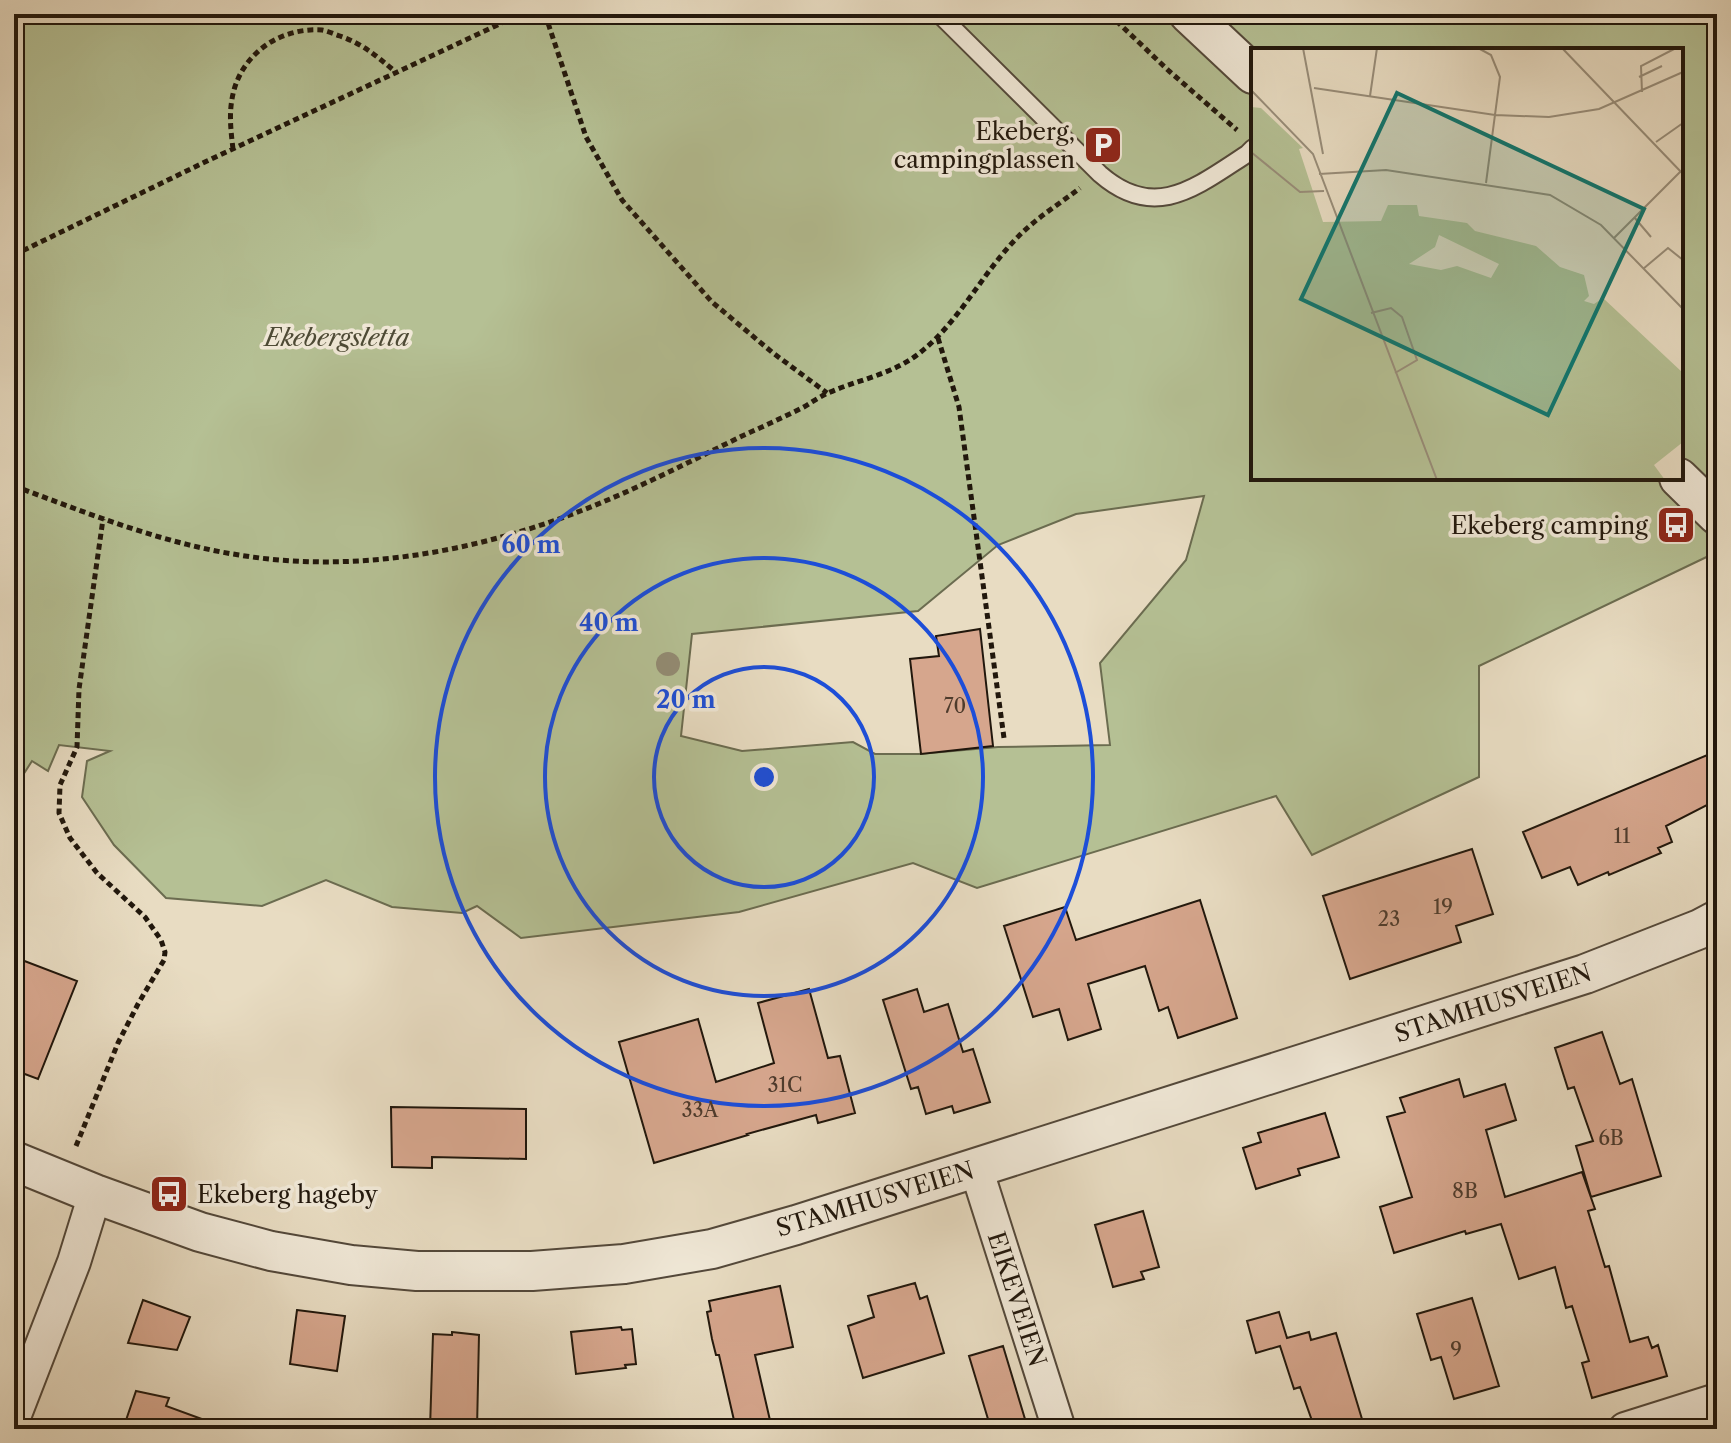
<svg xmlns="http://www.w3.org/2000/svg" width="1731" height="1443" viewBox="0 0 1731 1443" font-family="'Libre Caslon Text',serif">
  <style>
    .green { fill: #b5c094; stroke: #6b6c50; stroke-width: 2; fill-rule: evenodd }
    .building { fill: #d6a68d; stroke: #21170c; stroke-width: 2 }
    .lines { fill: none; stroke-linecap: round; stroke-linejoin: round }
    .service-casing { stroke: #53483a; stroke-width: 20 }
    .minor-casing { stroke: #53483a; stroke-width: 36 }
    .tertiary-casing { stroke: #53483a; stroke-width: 42 }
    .path { stroke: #21170c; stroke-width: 5; stroke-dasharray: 6 4; stroke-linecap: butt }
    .service { stroke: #f0e8d7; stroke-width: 16 }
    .minor { stroke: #f0e8d7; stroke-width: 32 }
    .tertiary { stroke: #f0e8d7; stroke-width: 38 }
    .tree { fill: #938c74 }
    .ring { fill: none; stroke: #1d4ed8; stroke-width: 4 }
    .labels { text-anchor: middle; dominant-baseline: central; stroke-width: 7; stroke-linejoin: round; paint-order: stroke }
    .number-label { font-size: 20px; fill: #4e3b2c }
    .poi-label { font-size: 24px; fill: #21170c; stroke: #f0e8d7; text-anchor: end }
    .park-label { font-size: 24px; font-style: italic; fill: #4d4a35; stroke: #f0e8d7 }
    .street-label { font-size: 24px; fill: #21170c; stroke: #f0e8d7 }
    .inset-road { fill: none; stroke: #988d79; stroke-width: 2 }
    .view { fill: #0f766e; fill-opacity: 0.15; stroke: #0f766e; stroke-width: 4 }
    .inset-edge { fill: none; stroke: #21170c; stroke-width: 4 }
    .centre { fill: #1d4ed8; stroke: #f0e8d7; stroke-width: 4 }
    .ring-label { font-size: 24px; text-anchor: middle; font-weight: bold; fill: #1d4ed8; stroke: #f0e8d7; stroke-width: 7; stroke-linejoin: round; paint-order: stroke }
  </style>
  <rect width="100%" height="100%" fill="#e8dcc2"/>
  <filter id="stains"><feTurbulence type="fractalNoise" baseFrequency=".0025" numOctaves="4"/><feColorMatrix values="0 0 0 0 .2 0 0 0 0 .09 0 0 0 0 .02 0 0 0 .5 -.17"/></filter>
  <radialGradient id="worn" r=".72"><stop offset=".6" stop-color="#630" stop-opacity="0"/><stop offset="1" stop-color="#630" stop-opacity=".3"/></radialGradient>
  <path class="green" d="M14 14H1717V552L1479 666V777L1312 855 1276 796 977 888 913 863 739 912 521 938 477 906 462 913 392 907 326 880 262 906 166 898 114 845 82 797 87 761 110 751 59 745 48 771 32 761 14 789ZM1253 50H1681V478H1253ZM1204 496 1186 560 1100 663 1110 745 998 747 919 754H875L853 742 742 751 681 736 692 634 918 611 998 545 1076 514Z"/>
  <path class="building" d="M980 629 993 746 921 754 910 659 939 656 936 636Z
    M1717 751V800L1666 826 1672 842 1658 848 1661 853 1609 875 1608 872 1578 885 1570 867 1542 878 1523 832Z
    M1472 849 1493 914 1456 926 1461 942 1350 979 1323 896Z
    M1200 900 1237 1018 1178 1038 1168 1007 1159 1011 1145 966 1088 984 1101 1029 1068 1040 1059 1009 1033 1017 1004 926 1065 907 1076 940Z
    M14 957 77 981 38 1079 14 1070Z
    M809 989 828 1058 840 1056 855 1113 818 1123 816 1115 747 1134 748 1135 654 1163 619 1042 698 1019 716 1082 774 1063 758 1003Z
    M917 989 924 1012 948 1004 963 1052 973 1049 990 1102 954 1113 952 1106 926 1114 918 1087 911 1089 883 1000Z
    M1602 1032 1620 1084 1632 1079 1661 1176 1591 1197 1576 1146 1593 1141 1574 1087 1568 1089 1555 1048Z
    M1459 1079 1464 1097 1505 1084 1516 1120 1486 1130 1505 1197 1582 1172 1595 1209 1588 1211 1605 1267 1609 1266 1630 1342 1648 1337 1652 1348 1658 1345 1667 1376 1592 1398 1582 1363 1589 1361 1572 1306 1566 1308 1555 1267 1519 1279 1501 1224 1466 1234 1465 1231 1394 1253 1380 1207 1412 1197 1387 1117 1405 1112 1400 1098Z
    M391 1107 526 1109V1159L432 1157V1168L392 1167Z
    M1325 1113 1339 1157 1298 1169 1300 1175 1256 1189 1243 1148 1261 1142 1258 1133Z
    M1143 1211 1159 1267 1141 1272 1144 1279 1113 1287 1095 1225Z
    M915 1283 920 1299 927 1296 944 1353 863 1378 848 1326 874 1317 868 1296Z
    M780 1286 793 1347 755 1355 772 1429H736L719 1355H716L712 1339 707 1312 711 1311 709 1301Z
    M1472 1298 1499 1386 1454 1399 1441 1357 1431 1360 1417 1314Z
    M143 1300 190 1317 177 1350 128 1343Z
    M297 1310 345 1316 337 1371 290 1364Z
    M1279 1312 1287 1338 1309 1332 1311 1340 1336 1333 1365 1429H1315L1300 1387 1294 1389 1280 1346 1256 1353 1247 1321Z
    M621 1327 622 1330 632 1329 636 1364 625 1365 626 1368 576 1374 571 1332Z
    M452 1332 479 1335 477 1429H430L433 1334 452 1335Z
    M1003 1346 1028 1429H991L969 1356Z
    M136 1391 169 1398 166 1406 218 1425 217 1429H123Z"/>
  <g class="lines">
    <g class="service-casing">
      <path id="service" d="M939 14 1100 174C1155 222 1196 187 1247 154L1253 148"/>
    </g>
    <g class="minor-casing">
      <path id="minor" d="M976 1168 1059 1429
        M14 1417 74 1262 95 1194
        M1625 1429 1717 1400"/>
    </g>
    <g class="tertiary-casing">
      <path id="tertiary" d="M1189 14 1253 74
        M1679 478 1717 515
        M14 1161 95 1194 200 1232 271 1251 351 1265 417 1271H532L624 1264 712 1249 796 1225 1585 974 1700 929 1717 920"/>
    </g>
    <path class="path" d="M545 14 586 137 622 200 712 302 773 353 827 393
      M1109 14 1169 71 1237 130
      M233 149C231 132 229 116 232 99 239 56 278 27 322 30 328 31 334 34 340 36 365 45 376 56 397 73
      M14 255 207 161 521 14
      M938 338 959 407 1004 738
      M14 486C87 513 161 543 239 555 354 574 475 552 583 510 637 489 689 462 742 436 762 427 782 418 802 408 811 403 819 397 828 393 857 380 890 375 917 355 957 325 980 277 1014 241 1033 220 1058 205 1080 188
      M76 1146 118 1043 138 1004 164 960 165 952 161 940 145 917 97 873 70 838 59 813 60 785 77 747 79 689 103 519"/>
    <use href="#service" class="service"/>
    <use href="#minor" class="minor"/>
    <use href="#tertiary" class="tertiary"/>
  </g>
  <circle class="tree" cx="668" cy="664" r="12"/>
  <g class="ring">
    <circle cx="764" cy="777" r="110"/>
    <circle cx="764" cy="777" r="219"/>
    <circle cx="764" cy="777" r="329"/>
  </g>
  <defs>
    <g id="parking-square" transform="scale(2)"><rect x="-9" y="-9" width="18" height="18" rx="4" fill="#8f2418" stroke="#f0e8d7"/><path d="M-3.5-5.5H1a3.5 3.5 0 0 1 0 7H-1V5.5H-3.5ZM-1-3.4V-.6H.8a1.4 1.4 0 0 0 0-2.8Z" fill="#fff"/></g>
    <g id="bus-square" transform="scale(2)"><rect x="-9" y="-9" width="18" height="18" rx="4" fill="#8f2418" stroke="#f0e8d7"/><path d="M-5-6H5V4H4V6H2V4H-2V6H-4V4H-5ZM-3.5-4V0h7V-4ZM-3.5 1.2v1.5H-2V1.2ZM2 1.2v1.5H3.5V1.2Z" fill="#fff"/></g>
  </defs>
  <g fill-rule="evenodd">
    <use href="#parking-square" x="1103" y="145"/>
    <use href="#bus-square" x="1676" y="525"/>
    <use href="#bus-square" x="169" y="1194"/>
  </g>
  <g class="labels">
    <g class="number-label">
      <text x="955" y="706">70</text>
      <text x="1622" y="836">11</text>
      <text x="1443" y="907">19</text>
      <text x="1389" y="919">23</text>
      <text x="785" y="1085">31C</text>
      <text x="700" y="1110">33A</text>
      <text x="1611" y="1138">6B</text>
      <text x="1465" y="1191">8B</text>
      <text x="1456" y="1350">9</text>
    </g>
    <g class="poi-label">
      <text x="1075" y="131">Ekeberg,<tspan x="1075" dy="28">campingplassen</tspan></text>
      <text x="1648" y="525">Ekeberg camping</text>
      <text x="197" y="1194" text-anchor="start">Ekeberg hageby</text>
    </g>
    <g class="park-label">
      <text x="337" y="337">Ekebergsletta</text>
    </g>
    <g class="street-label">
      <text transform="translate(1493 1003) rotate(-18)">STAMHUSVEIEN</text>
      <text transform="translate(875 1199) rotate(-17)">STAMHUSVEIEN</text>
      <text transform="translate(1017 1299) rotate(72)">EIKEVEIEN</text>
    </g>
  </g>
  <g transform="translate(1251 48)">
    <rect width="432" height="432" fill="#e8dcc2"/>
    <path d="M0 59 10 60 52 100 48 101 72 174 130 173 137 157H166L168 168 216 175 224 183 285 198 309 219 333 227 338 248 333 253 343 256 352 250 432 325V394L403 417 414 432H0ZM188 187 248 216 240 230 206 218 190 222 158 216 184 199Z" fill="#b5c094" fill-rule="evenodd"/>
    <path class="inset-road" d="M52 0 72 106M227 0 240 7 249 29 235 135M311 0 432 126M388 29 411 18M63 40 244 67 298 69 348 61 432 24M0 42 62 106 186 432M391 44 390 18 425 0M119 48 126 0M405 94 432 75M0 104 49 144 73 143M68 126 135 122 299 147 350 177 432 261M383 169 400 189M363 190 430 123M392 221 417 200 432 212M120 265 140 260 151 269 166 312 144 325"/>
    <path class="view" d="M146 45 393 161 297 367 50 251Z"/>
    <rect width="432" height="432" class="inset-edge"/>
  </g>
  <circle cx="764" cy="777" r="12" class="centre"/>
  <g class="ring-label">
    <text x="531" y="553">60 m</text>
    <text x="609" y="631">40 m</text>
    <text x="686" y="708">20 m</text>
  </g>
  <rect width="1731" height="1443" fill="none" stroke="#e8dcc2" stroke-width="48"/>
  <rect x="16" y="16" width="1699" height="1411" fill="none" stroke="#21170c" stroke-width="4"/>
  <rect x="24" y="24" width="1683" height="1395" fill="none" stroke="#21170c" stroke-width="2"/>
  <rect width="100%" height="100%" filter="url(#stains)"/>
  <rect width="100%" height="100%" fill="url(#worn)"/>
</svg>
